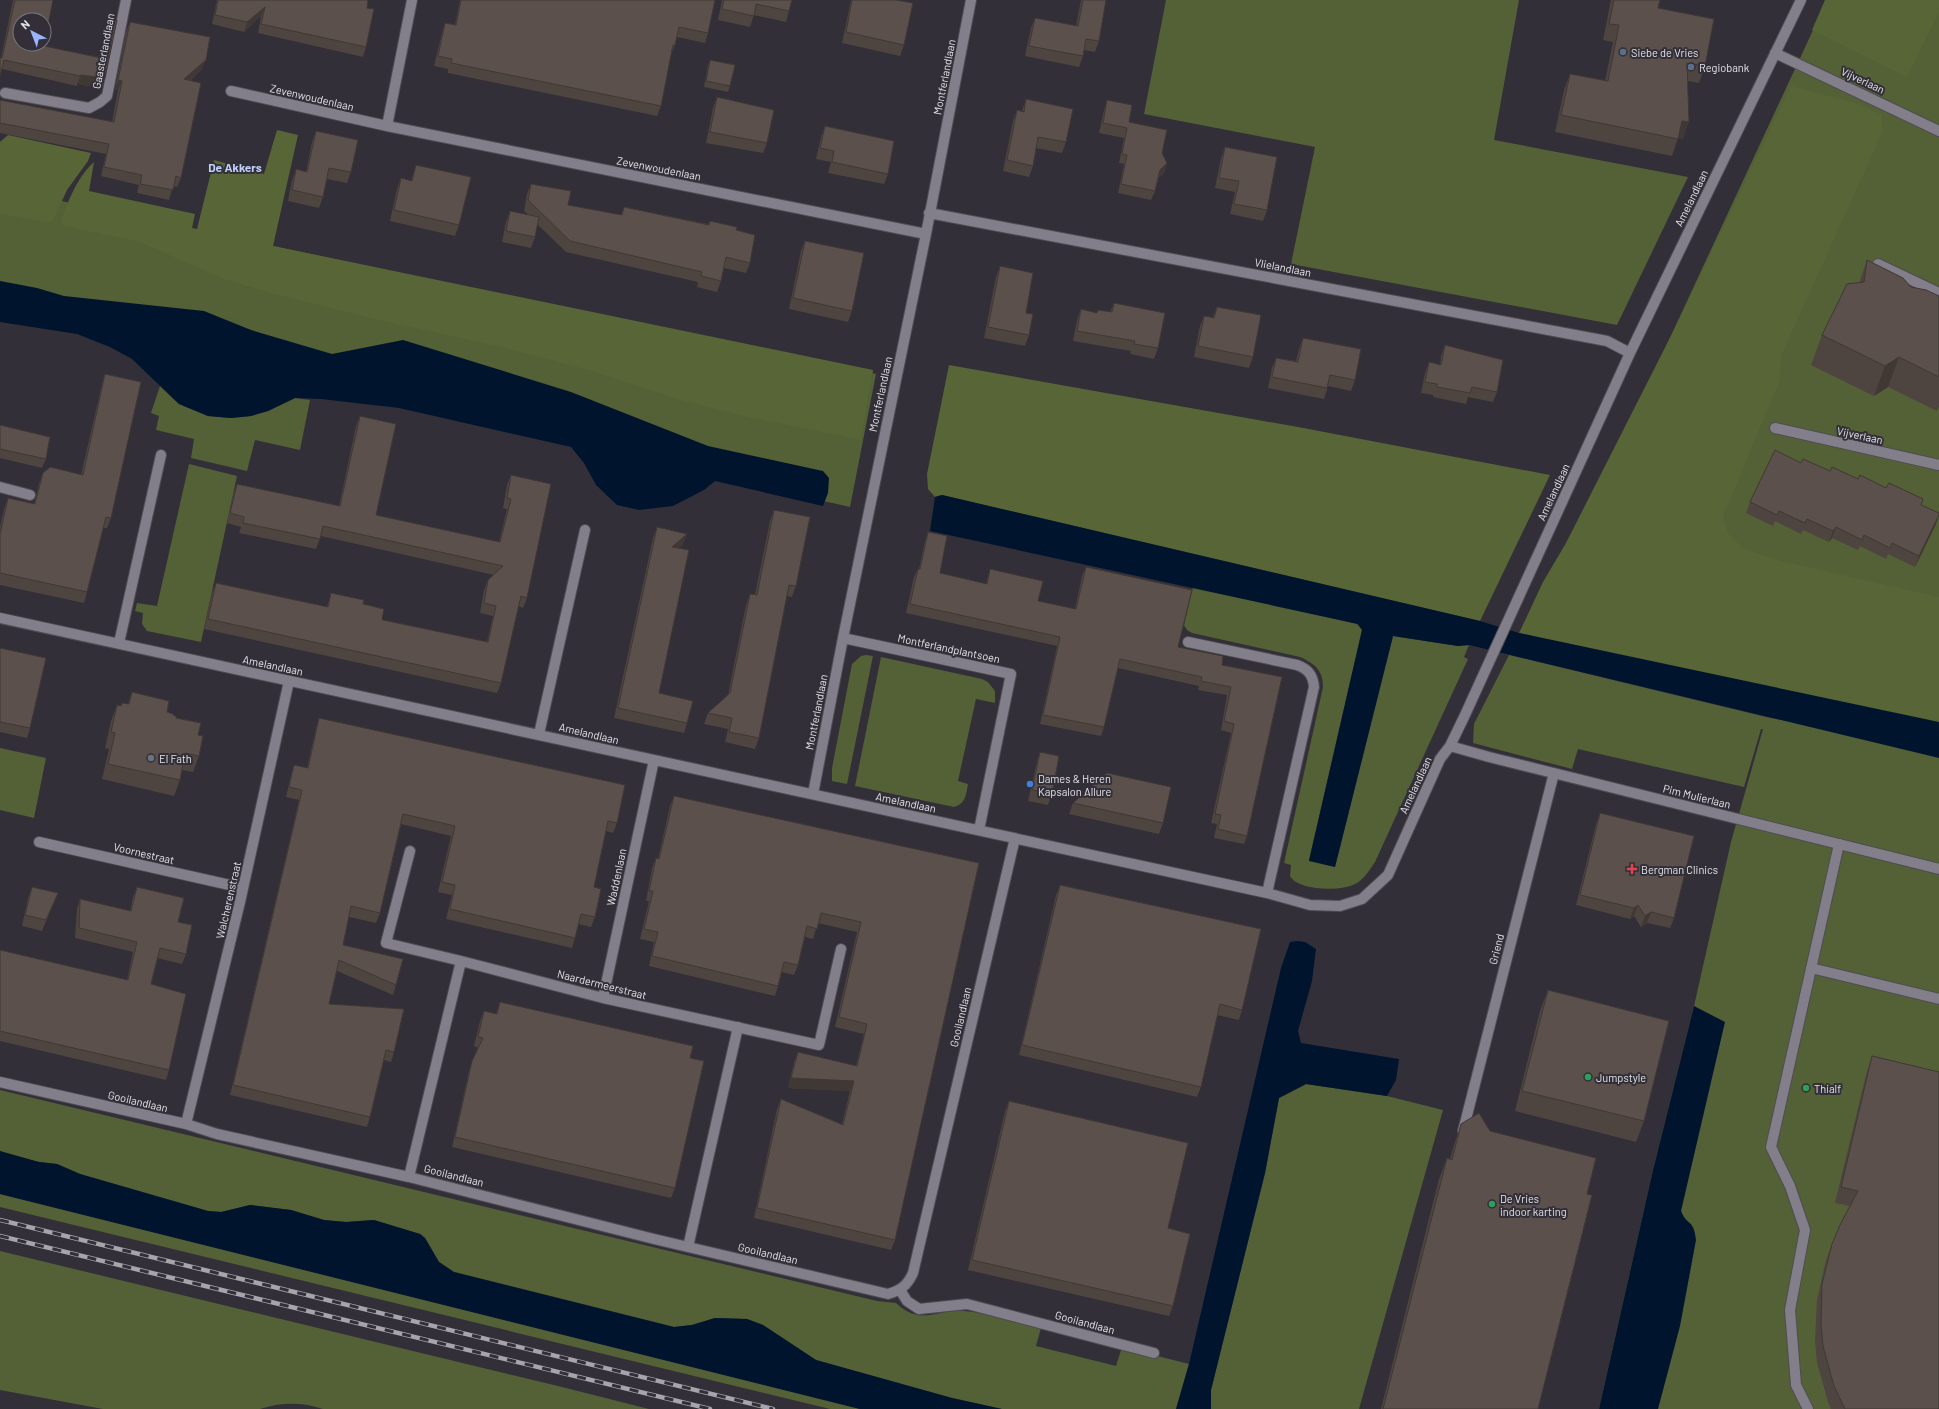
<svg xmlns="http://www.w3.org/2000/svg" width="1939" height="1409" viewBox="0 0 1939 1409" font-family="Barlow,sans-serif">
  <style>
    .green { fill: #546036 }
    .forest { fill: #586536 }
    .water { fill: #00152d }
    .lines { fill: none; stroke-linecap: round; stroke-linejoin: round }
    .lane-casing { stroke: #4f4c54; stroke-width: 12 }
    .street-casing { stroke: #4f4c54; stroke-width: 12 }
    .lane { stroke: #837f8a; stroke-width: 10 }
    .street { stroke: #837f8a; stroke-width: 10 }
    .rail-casing { stroke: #a7a4ab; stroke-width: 4.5 }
    .rail { stroke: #322f38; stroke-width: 3; stroke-dasharray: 9; stroke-linecap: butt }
    .wall { fill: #4e4540 }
    .shaded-wall { fill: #403834 }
    .building { fill: #5b504b; stroke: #403834; fill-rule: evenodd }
    .service-dot { fill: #5c6f8a; stroke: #322f38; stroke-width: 1.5 }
    .worship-dot { fill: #6b7280; stroke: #322f38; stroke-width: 1.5 }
    .shop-dot { fill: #3f7fe0; stroke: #322f38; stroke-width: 1.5 }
    .health-dot { fill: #e0444e; stroke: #322f38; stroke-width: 1.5 }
    .leisure-dot { fill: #2e9e5b; stroke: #322f38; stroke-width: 1.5 }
    .labels { text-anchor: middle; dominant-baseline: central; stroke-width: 4; stroke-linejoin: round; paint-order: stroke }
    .street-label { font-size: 11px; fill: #e5e3e9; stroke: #322f38 }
    .poi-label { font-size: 11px; fill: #e5e3e9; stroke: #322f38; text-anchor: start }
    .neighbourhood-label { font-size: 12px; font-weight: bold; fill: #bfcff8; stroke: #322f38 }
  </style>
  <rect width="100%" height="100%" fill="#322f38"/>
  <path class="green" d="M1166 0H1519L1494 140 1688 177 1617 325 1291 264 1315 147 1144 114Z
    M1827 0H1939V734L1529 641Z
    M0 188 876 374 850 507 0 314Z
    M160 386 179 404 208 416 231 418 251 416 268 411 295 398 310 400 300 450 255 440 247 471 191 458 194 439 156 430 159 416 151 413Z
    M189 464 237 476 201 642 147 631 142 624 143 613 135 611 137 603 157 606Z
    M1193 587 1357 624 1362 630 1309 860 1335 867 1393 636 1458 646 1469 645 1464 657 1468 659 1375 862C1370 869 1365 878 1357 883 1343 892 1298 891 1290 876L1291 865 1284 863 1323 687C1323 670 1315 664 1300 657L1192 633 1187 630 1184 625Z
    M866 655 873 656 847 784 832 781V768L852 664 861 656Z
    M1509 655 1766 717 1939 750V1409H1599L1653 1170 1694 1006 1731 842 1763 729H1761L1744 787 1578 749 1572 769 1473 743 1474 724Z
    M881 657 982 679 988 682 995 691V703L976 699 958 781 968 784C966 794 966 804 954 807L855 786Z
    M0 748 46 758 34 818 0 810Z
    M1306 1084 1387 1096 1443 1110 1359 1409H1211V1390L1265 1173 1279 1098Z
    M0 1090 877 1301 896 1303C921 1327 938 1308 965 1311 988 1313 1018 1323 1041 1328L1036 1346 1116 1366 1122 1347 1189 1364 1176 1409H1002L952 1398 816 1360 763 1325 747 1319 715 1318 692 1325 674 1327 454 1272 439 1262 425 1238 420 1234 374 1220 346 1222 324 1220 291 1210 250 1205 221 1212 208 1211 80 1174 57 1164 39 1162 5 1154 0 1151Z
    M0 1194 860 1409H830L0 1207Z
    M0 1251 558 1386 649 1409H323C302 1402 281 1402 260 1409H103L0 1390Z"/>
  <path class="forest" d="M1825 0H1939V12L1907 77 1812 30Z
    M1791 86 1855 103 1881 114 1883 131 1781 356 1780 380 1723 517 1728 533 1743 548 1781 561 1939 597V722L1519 633 1543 582 1566 543 1679 320Z
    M277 130 298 135 273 246 873 370 861 440 739 415 681 400 588 370 497 346 374 319 270 293 221 278 140 242 64 226 61 221C68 201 78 176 94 162L89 191 195 214 192 228 197 229 214 160 264 174Z
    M8 135 91 153 88 161 67 190 53 221 46 222 0 214V142Z
    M949 365 1298 427 1550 475 1480 621 942 495 935 497 928 489 927 474Z"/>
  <path class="water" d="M0 281 37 288 64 296 204 311 251 330 332 354 403 340 571 392 708 446 823 471 829 478 828 493 823 506 715 481 704 490 673 506 639 510 617 505 596 485 584 463 571 447 399 408 321 399 295 398 268 411 251 416 231 418 208 416 179 404 132 359 110 347 77 334 0 322Z
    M942 495 1480 621 1519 633 1939 722V758L1469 645 1458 646 1393 636 1335 867 1309 861 1362 630 1358 624 930 531 935 497Z
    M1298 941 1305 942 1316 949 1312 981 1298 1031 1301 1043 1399 1059 1396 1080 1387 1096 1306 1084 1279 1098 1265 1173 1211 1390V1409H1176L1189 1364 1281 968 1290 942Z
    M1694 1006 1725 1022 1681 1211C1687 1226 1694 1219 1696 1240L1680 1326 1658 1409H1599L1653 1170Z
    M0 1151 39 1162 57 1164 80 1174 208 1211 221 1212 250 1205 291 1210 324 1220 346 1222 374 1220 420 1234 425 1238 439 1262 454 1272 674 1327 692 1325 715 1318 747 1319 763 1325 816 1360 952 1398 1002 1409H860L0 1194Z"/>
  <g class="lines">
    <g class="lane-casing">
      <path id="lane" d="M1878 264 1939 293
        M0 487 30 495
        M1811 968 1939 999
        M1808 1409 1796 1385 1790 1310 1805 1230 1790 1186 1771 1147 1839 844"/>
    </g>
    <g class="street-casing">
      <path id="street" d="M1775 53 1939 131
        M231 91 387 126 926 234
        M5 93 89 108 100 102 107 96 126 0
        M387 126 412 0
        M929 213 1607 341 1630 353
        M1775 428 1939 465
        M0 618 1267 893 1310 905 1340 906 1362 899 1388 875 1440 759 1450 746 1465 715 1630 353 1801 0
        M843 638 1011 674 979 830
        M1188 642 1297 665C1308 669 1313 675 1314 687L1267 893
        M119 643 161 455
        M539 734 585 530
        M1450 746 1489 757 1939 869
        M813 794 843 638 926 234 971 0
        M39 842 243 888
        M410 851 386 943 461 961 603 998 819 1045 841 949
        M603 998 654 760
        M0 1082 186 1124 217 1134 409 1177 654 1239 888 1294C901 1290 907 1286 913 1273L1015 838
        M186 1124 240 902 289 681
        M1463 1131 1554 773
        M409 1177 461 961
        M688 1247 738 1027
        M900 1290 907 1301 919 1309 967 1304 1154 1353"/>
    </g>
    <use href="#lane" class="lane"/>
    <use href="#street" class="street"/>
    <g class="rail-casing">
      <path id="rail" d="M0 1220 773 1409
        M0 1236 710 1409"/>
    </g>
    <use href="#rail" class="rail"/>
  </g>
  <path class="wall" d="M13 0H53L44 46 99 57 105 28 109 18 105 78 102 88 77 84V86L2 69 1 58Z
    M217 0H368L367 8 366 47 363 57 258 33 261 16 244 32 212 24Z
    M460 0H715L708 33 705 43 677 37 675 45 671 55 661 106 657 116 448 73V69L434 66 442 33 445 23 455 25Z
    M722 0H792L786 22 754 15 750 27 718 20Z
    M851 0H896L904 45 900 56 842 43Z
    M1081 0H1106L1099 41 1095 52 1084 50 1083 56 1079 67 1025 56 1031 28 1035 18 1076 26Z
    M1611 0H1660L1658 8 1705 66 1699 83 1688 81 1683 139 1678 138 1672 156 1555 132 1564 90 1570 74 1605 81 1613 42 1603 40Z
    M130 22 202 69 190 81 181 178 177 187 173 186 169 200 137 193 139 185 101 176 106 154 0 133V100L112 122 118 90H115L126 32Z
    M710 60 730 86 728 92 704 87 708 65Z
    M717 97 767 143 763 153 706 143 713 108Z
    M1026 99 1066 142 1062 153 1036 148 1033 166 1029 177 1003 171 1013 121 1017 110 1022 111Z
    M1107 100 1162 153 1167 163 1164 173 1158 178 1155 191 1151 200 1118 193 1124 164 1119 163 1124 138 1099 133 1104 110Z
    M825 126 888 174 884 184 828 173 831 162 816 159 821 137Z
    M316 131 351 172 347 183 327 179 323 197 319 208 288 201 292 180 296 169 306 172 312 142Z
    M1225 147 1267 210 1263 221 1230 214 1235 192 1215 188 1221 158Z
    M416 165 459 225 455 236 390 221 397 189 401 178 411 181Z
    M531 184 568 205 621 215 624 207 708 224 710 221 736 230 750 263 746 273 724 268 721 281 717 292 697 287 698 282 566 252 537 224 535 237 531 248 502 242 506 222 510 211 529 215 524 211 527 194Z
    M805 241 852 311 848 322 789 309 801 251Z
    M1867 260 1911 287 1939 296V406L1937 411 1888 387 1874 396 1811 365 1822 335 1859 283Z
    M1000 266 1029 335 1025 346 984 338 996 277Z
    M1114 303 1158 348 1154 359 1130 354 1131 351 1073 341 1077 320 1081 309 1097 313 1098 310 1110 312Z
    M1217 307 1253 357 1249 368 1194 357 1200 326 1204 316 1213 317Z
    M1303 338 1355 380 1351 391 1328 386 1324 399 1268 388 1272 368 1276 358 1296 361 1299 349Z
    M1445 345 1497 392 1493 402 1468 397 1466 404 1433 397V395L1421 393 1425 373 1429 362 1440 365 1441 356Z
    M105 374 111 518 107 528H103L87 592 84 603 0 585V527L4 509 8 498 34 504 39 484 43 473 81 475 102 384Z
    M360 416 376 515 499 542 507 509 503 508 507 485 511 475 527 598 523 608 518 606 501 683 497 693 204 629 212 593 216 583 327 607 331 593 363 604 383 620 487 642 493 616 480 613 484 590 488 580 494 575 321 536 316 549 239 533 241 527 227 523 233 494 237 484 339 506 356 426Z
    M0 425 46 459 42 468 0 458Z
    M1801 463 1923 499 1921 505 1936 524 1915 567 1888 554 1886 559 1860 546 1858 550 1832 538 1829 542 1803 530 1801 534 1775 521 1773 526 1746 513 1750 502Z
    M774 510 796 586 792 597 787 596 759 738 755 749 725 742 728 729 704 724 708 713 728 695 746 605 750 594 755 595 770 521Z
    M657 527 683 544 679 548 659 693 687 723 684 733 614 718 653 538Z
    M928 532 940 573 986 584 990 569 1038 601 1075 609 1082 576 1086 567 1178 647 1222 665 1282 677 1247 836 1244 844 1214 838 1217 824 1211 823 1231 733 1221 730 1227 695 1198 690 1199 686 1118 668 1104 727 1101 736 1040 724 1057 646 906 613 914 577 918 569H919L925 541Z
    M0 648 30 728 27 738 0 732Z
    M132 692 167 712 173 715 198 735 199 756 193 772 182 770 180 780 174 796 102 779 109 749 105 748 111 721 117 705 121 706 122 703 128 704Z
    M319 718 617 823 613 833 606 831 594 887 595 917 591 927 578 924 575 938 572 948 446 919 452 895 438 892 451 836 401 824 380 913 376 923 349 917 343 945 396 985 393 995 337 971 329 1004 394 1052 391 1062 384 1060 370 1117 367 1127 230 1095 299 800 286 797 291 775 294 765 307 768 316 728Z
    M1040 752 1052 794 1048 805 1028 801 1037 762Z
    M674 796 979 863 895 1240 891 1250 754 1218 777 1109 781 1099 842 1124 850 1091 788 1088 794 1062 798 1052 856 1066 864 1034 835 1027 857 932 818 923 813 939 805 937 798 965 794 975 781 972 778 986 775 996 649 966 654 942 640 939 649 901H646L652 868 656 858 658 859 670 806Z
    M1073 803 1163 823 1159 834 1069 814Z
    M1600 813 1674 918 1670 928 1647 923 1641 927 1634 916 1630 919 1576 905 1596 824Z
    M1060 885 1242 1010 1239 1020 1217 1015 1201 1087 1197 1097 1019 1055 1056 895Z
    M32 887 58 893 42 931 22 926 28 898Z
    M137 887 178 922 186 954 182 964 157 958 151 984 169 1070 166 1080 0 1041V950L127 980 133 952 75 938 77 909 80 899 130 911 133 897Z
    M1548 990 1644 1121 1636 1142 1515 1111 1540 1011Z
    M500 1002 690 1058 675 1188 671 1198 452 1147 469 1071 472 1061 479 1048 474 1046 480 1021 484 1011 496 1014Z
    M1872 1056 1939 1409H1831L1828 1402 1817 1362 1815 1341 1817 1300 1826 1260 1832 1244 1850 1206 1835 1203 1867 1071Z
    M1009 1101 1168 1228 1173 1306 1169 1316 968 1270 1005 1111Z
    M1461 1124 1490 1131 1587 1194 1538 1409H1381L1439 1179 1447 1158 1450 1159 1454 1145Z"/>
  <path class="shaded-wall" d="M265 7 261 16 244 32 247 22Z
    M206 60 202 69 180 89 184 79Z
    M81 75 105 78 102 88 77 84Z
    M118 80 122 81 118 90H115Z
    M1682 121 1689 122 1683 139 1676 138Z
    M1167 163 1164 173 1156 179 1160 170Z
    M1899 357 1888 387 1874 396 1885 366Z
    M1939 515 1936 524 1915 567 1919 556Z
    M1836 527 1832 538 1829 542 1833 531Z
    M687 534 683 544 669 557 672 547Z
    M58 893 54 904 42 931 46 920Z
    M1638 905 1634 916 1630 919 1634 908Z
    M1651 912 1647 923 1641 927 1645 916Z
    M791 1078 854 1081 850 1091 788 1088Z"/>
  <path class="building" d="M15 0H53L44 46 101 58 109 18 117 20 105 78 81 75 80 76 4 60 0 76V58H2ZM20 20H44V44H20Z
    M218 0H368L367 8 374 9 366 47 261 24 265 7 247 22 215 15Z
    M461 0H715L708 33 679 27 675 45H673L661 106 451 63 452 59 438 56 445 23 456 25Z
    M724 0H792L789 11 756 4 754 16 722 9Z
    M852 0H896L913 3 904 45 846 32Z
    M1083 0H1106L1099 41 1086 39 1083 56 1029 46 1035 18 1078 26Z
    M1614 0H1660L1658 8 1714 19 1705 66 1687 63 1689 122 1682 121 1678 139 1561 115 1570 74 1608 81 1619 25 1609 24Z
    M130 22 210 37 206 60 184 79 201 83 181 178 176 176 173 190 140 184 142 175 104 167 109 144 0 123V100L114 122 122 81 118 80Z
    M710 60 735 65 730 86 706 81Z
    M717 97 774 110 767 143 710 132Z
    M1026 99 1073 109 1066 142 1038 137 1033 166 1007 160 1017 110 1024 112Z
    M1107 100 1132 105 1129 122 1167 130 1162 153 1167 163 1160 170 1155 191 1121 184 1127 155 1122 154 1127 128 1103 123Z
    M825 126 894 141 888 174 832 162 834 151 820 148Z
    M316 131 358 140 351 172 329 168 323 197 292 190 296 169 307 172Z
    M1225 147 1277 157 1267 210 1234 204 1239 181 1219 178Z
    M416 165 471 177 459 225 394 210 401 178 412 181Z
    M531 184 571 191 568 205 622 215 624 207 709 225 710 221 737 227 736 230 755 235 750 263 726 257 721 281 701 276 702 272 570 241 528 200Z
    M510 211 539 217 535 237 506 231Z
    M805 241 864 253 852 311 793 298Z
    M1867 260 1903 278 1911 287 1926 290 1939 296V377L1899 357 1885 366 1822 335 1847 284 1864 282Z
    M1000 266 1033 273 1026 313 1033 314 1029 335 988 327Z
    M1114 303 1165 313 1158 348 1134 344 1135 341 1077 331 1081 309 1097 313 1098 310 1112 312Z
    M1217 307 1261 315 1253 357 1198 346 1204 316 1214 318Z
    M1303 338 1361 349 1355 380 1330 375 1327 388 1272 377 1276 358 1298 362Z
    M1445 345 1503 360 1497 392 1472 387 1470 393 1437 387V384L1425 382 1429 362 1441 365Z
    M105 374 141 382 111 518 106 517 87 592 0 573V534L8 498 35 504 43 473 50 467 83 475Z
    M360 416 396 424 376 515 500 542 511 499 507 498 511 475 551 484 527 598 521 596 501 683 208 619 216 583 328 607 331 593 364 600 363 604 384 609 382 619 383 620 488 642 496 606 484 603 488 580 503 566 323 526 320 539 243 523 244 517 230 513 237 484 340 506Z
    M0 425 50 437 46 459 0 449Z
    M1775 450 1801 463 1803 459 1830 471 1832 467 1858 479 1860 475 1886 488 1889 483 1923 499 1921 505 1939 513V515L1919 556 1892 543 1890 548 1864 535 1862 540 1836 527 1833 531 1807 519 1805 523 1779 511 1777 515 1750 502Z
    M774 510 810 517 796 586 789 585 759 738 729 732 732 718 708 713 730 693 750 594 757 595Z
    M657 527 687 534 672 547 689 550 659 693 693 701 687 723 618 708Z
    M928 532 947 536 940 573 987 584 990 569 1043 581 1038 601 1076 609 1086 567 1192 590 1178 647 1223 656 1222 665 1282 677 1247 836 1218 829 1221 815 1215 814 1234 724 1224 721 1231 687 1201 681 1202 677 1120 659 1104 727 1043 715 1060 637 910 604 918 569H920Z
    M0 648 46 658 30 728 0 722Z
    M132 692 169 701 167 712 173 714V715L176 716V718L201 723 198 735 203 736 199 756 185 753 180 780 108 764 115 733 111 732 117 705 121 706 122 703 129 704Z
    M319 718 625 785 617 823 608 821 594 887 601 889 595 917 581 914 575 938 450 909 455 885 442 882 455 826 403 814 380 913 351 906 343 945 403 959 396 985 339 960 329 1004 404 1009 394 1052 386 1050 370 1117 233 1085 302 790 289 787 294 765 308 768Z
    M1040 752 1059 756 1052 794 1032 790Z
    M1107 773 1171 787 1163 823 1073 803Z
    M674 796 979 863 895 1240 757 1208 781 1099 843 1125 854 1081 791 1078 798 1052 857 1066 867 1024 839 1017 861 922 821 913 817 929 807 926 798 965 784 962 778 986 652 956 658 932 644 929 653 891H649L656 858 659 859Z
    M1600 813 1694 836 1674 918 1651 912 1645 916 1638 905 1634 908 1580 895Z
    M1060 885 1261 929 1242 1010 1220 1004 1201 1087 1022 1045Z
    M32 887 58 893 46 920 25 915Z
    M137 887 184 898 178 922 192 925 186 954 160 948 151 984 186 994 169 1070 0 1031V950L128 980 137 942 79 928 80 899 131 911Z
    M1548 990 1669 1021 1644 1121 1522 1091Z
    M500 1002 693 1046 690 1058 704 1061 675 1188 455 1137 472 1061 483 1038 478 1037 484 1011 497 1014Z
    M1872 1056 1939 1072V1409H1845L1834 1386 1823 1346 1821 1325 1822 1284 1832 1244 1840 1225 1858 1191 1841 1187Z
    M1009 1101 1188 1143 1168 1228 1190 1234 1173 1306 972 1260Z
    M1479 1113 1490 1131 1596 1158 1587 1194 1592 1195 1538 1409H1383L1447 1158 1452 1160 1461 1124Z"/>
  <g class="service-dot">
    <circle cx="1623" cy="52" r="4"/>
    <circle cx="1691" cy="67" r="4"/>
  </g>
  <circle class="worship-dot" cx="151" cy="758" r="4"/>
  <circle class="shop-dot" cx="1030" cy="784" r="4"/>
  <path class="health-dot" d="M1630 863h4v4h4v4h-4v4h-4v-4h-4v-4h4z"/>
  <g class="leisure-dot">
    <circle cx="1588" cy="1077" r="4"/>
    <circle cx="1806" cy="1088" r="4"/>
    <circle cx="1492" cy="1204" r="4"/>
  </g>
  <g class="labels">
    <g class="street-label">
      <text transform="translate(103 51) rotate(-79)">Gaasterlandlaan</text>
      <text transform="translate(944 77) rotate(-79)">Montferlandlaan</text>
      <text transform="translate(1863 80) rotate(25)">Vijverlaan</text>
      <text transform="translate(312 97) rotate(13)">Zevenwoudenlaan</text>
      <text transform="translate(659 168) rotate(11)">Zevenwoudenlaan</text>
      <text transform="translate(1691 198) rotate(-64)">Amelandlaan</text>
      <text transform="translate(1283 267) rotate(11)">Vlielandlaan</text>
      <text transform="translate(880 394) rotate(-78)">Montferlandlaan</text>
      <text transform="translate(1860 435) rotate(12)">Vijverlaan</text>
      <text transform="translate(1553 492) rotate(-65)">Amelandlaan</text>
      <text transform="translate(949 648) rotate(12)">Montferlandplantsoen</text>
      <text transform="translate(273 665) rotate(12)">Amelandlaan</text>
      <text transform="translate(816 712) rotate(-79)">Montferlandlaan</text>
      <text transform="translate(589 733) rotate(13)">Amelandlaan</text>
      <text transform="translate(1415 785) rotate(-65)">Amelandlaan</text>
      <text transform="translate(1697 796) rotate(14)">Pim Mulierlaan</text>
      <text transform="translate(906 802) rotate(12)">Amelandlaan</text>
      <text transform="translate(144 853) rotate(13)">Voornestraat</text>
      <text transform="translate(616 877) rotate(-78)">Waddenlaan</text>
      <text transform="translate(228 900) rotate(-77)">Walcherenstraat</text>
      <text transform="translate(1496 949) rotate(-76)">Griend</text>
      <text transform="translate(602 984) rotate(14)">Naardermeerstraat</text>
      <text transform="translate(960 1017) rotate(-77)">Gooilandlaan</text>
      <text transform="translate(138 1101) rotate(13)">Gooilandlaan</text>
      <text transform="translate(454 1175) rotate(14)">Gooilandlaan</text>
      <text transform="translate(768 1253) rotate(13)">Gooilandlaan</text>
      <text transform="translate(1085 1322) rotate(15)">Gooilandlaan</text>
    </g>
    <g class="poi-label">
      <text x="1631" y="52">Siebe de Vries</text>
      <text x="1699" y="67">Regiobank</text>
      <text x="159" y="758">El Fath</text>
      <text x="1038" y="778">Dames &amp; Heren<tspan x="1038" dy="13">Kapsalon Allure</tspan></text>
      <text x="1641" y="869">Bergman Clinics</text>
      <text x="1596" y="1077">Jumpstyle</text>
      <text x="1814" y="1088">Thialf</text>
      <text x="1500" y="1198">De Vries<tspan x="1500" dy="13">indoor karting</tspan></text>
    </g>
    <g class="neighbourhood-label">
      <text x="235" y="167">De Akkers</text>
    </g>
  </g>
  <g transform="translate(32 32) rotate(318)"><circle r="19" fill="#322f38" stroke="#7a777f"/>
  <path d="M0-3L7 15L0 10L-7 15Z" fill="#9ab5fd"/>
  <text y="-6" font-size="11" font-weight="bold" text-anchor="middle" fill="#e5e3e9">N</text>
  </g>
</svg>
